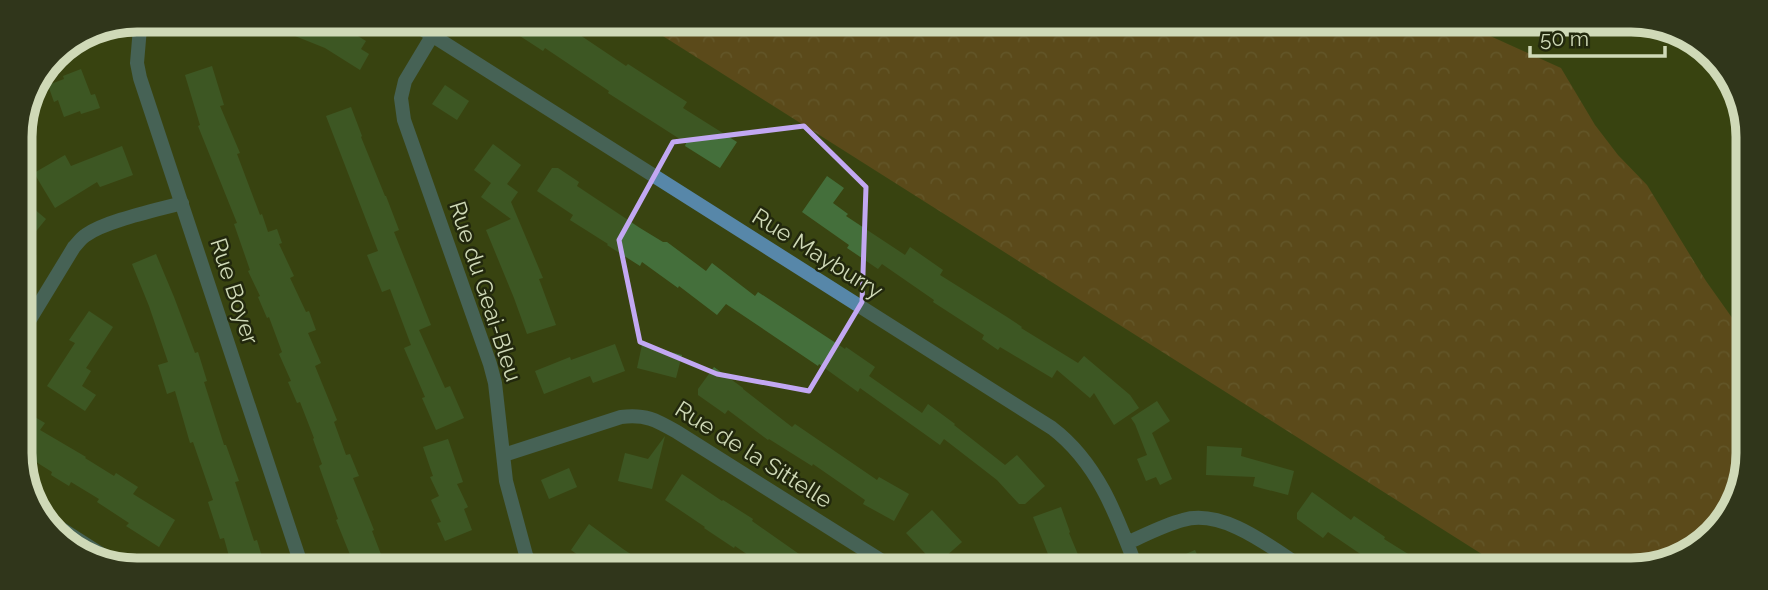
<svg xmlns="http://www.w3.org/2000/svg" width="1768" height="590" viewBox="0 0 1768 590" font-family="Raleway,sans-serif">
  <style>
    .forest { fill: url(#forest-crowns) }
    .building { fill: #446f3b }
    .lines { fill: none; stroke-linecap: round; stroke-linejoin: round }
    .minor { stroke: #5787a9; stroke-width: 14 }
    .marked { fill: none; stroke: #c2a8f2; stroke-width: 5; stroke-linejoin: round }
    .labels { text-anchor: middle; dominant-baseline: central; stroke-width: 5; stroke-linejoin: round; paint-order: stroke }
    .street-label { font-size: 23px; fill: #cfd9b7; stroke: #22280d }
    .rim { fill: none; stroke: #cfd9b7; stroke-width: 9 }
  </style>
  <defs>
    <pattern id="forest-crowns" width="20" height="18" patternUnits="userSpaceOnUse" patternTransform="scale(1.75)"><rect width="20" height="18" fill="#855327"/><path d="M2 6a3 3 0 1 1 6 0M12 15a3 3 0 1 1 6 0" fill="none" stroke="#956b44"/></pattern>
  </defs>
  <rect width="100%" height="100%" fill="#394411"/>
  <path class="forest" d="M1458 24 1488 35 1561 68 1595 125 1618 155 1647 185 1706 281 1745 336V484L1703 546 1638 571 1507 570 647 26Z"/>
  <path class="building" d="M343 27 366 41 361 49 369 54 360 70 325 48 275 28Z
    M506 27H568L626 66 628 64 687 102 683 108 737 142 720 168 685 146 686 143 608 93 609 91 545 48 543 51Z
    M212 66 224 105 220 106 240 153 237 154 260 215 262 214 268 232 277 229 282 243 279 244 294 276 290 278 306 312 309 311 316 330 308 333 321 363 315 366 337 420 334 422 346 455 350 454 359 476 353 478 374 530 372 531 382 557 358 567H355L336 520 338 519 319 466 322 464 313 439 314 438 300 402 297 403 288 382 291 381 279 354 282 352 269 317 267 318 258 297 260 296 248 271 250 270 234 224 237 223 198 126 200 125 185 75Z
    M81 69 91 95 95 94 100 108 81 114 80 111 64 117 58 100 54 102 48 85 64 79 63 76Z
    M445 85 469 101 457 120 432 104Z
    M351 107 362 136 361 137 385 196H386L399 230 394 232 431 325 419 330 445 388 450 386 464 418 436 430 422 398 425 397 404 348 411 345 390 289 382 292 367 255 378 251 326 116Z
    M493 144 521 165 507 184 518 192 511 202 543 278 539 279 556 325 527 334 514 298 486 230 511 219 481 197 491 183 474 170Z
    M122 146 133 175 100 187 97 182 55 208 34 173 65 155 71 166Z
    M552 168H558L579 182 577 186 640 228 663 242H667L706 271 712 263 755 296 758 292 845 349 846 347 875 367 869 376 922 413 928 404 955 424 954 425 1005 465 1017 455 1045 486 1025 504H1019L997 480 944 439 940 445 860 388 858 392 819 364 818 366 726 304 717 315 679 286 678 288 642 262 640 266 607 245 608 244 570 220 573 215 537 191Z
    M827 176 844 188 833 203 848 214 846 216 905 255 910 247 943 270 940 275 1007 317 1022 327 1021 328 1078 363 1084 356 1130 395 1139 408 1114 425 1094 393 1090 398 1057 370 1052 378 1000 347 998 350 982 339 984 335 933 302 934 300 882 264 878 269 847 248 849 245 802 212Z
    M20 197 46 219 20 251Z
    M156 254 174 297 195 353 198 352 207 381 204 382 224 445H226L239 481 235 482 254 541 257 540 265 567H232L224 538 220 539 208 502 213 500 193 442 190 443 175 391 167 394 158 365 168 362 149 306 132 264Z
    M89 311 113 327 86 368 91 371 82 386 96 395 85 411 47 386 75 343 69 340Z
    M615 344 625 371 593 383 590 376 544 394 535 371 570 357 571 360Z
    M642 345 682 355 676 378 637 368Z
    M714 367 743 388V389L792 427 795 424 877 480 879 477 909 494 894 521 863 504 865 500 813 464 812 466 769 439 768 440 728 410 725 414 698 395V389Z
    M1157 401 1170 421 1152 433 1172 479 1160 485 1156 477 1146 481 1137 459 1147 455 1135 424 1131 418Z
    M21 409 45 423 40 430 86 457 85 458 114 476 116 473 138 487 133 494 175 520 159 547 126 526 129 523 97 502 99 499 71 482 69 486 51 475 52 472 25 455 30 448 21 442Z
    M665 436 652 489 618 481 625 453 648 459Z
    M448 439 463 482 457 484 468 507 464 509 472 530 445 541 437 523 441 522 431 500 439 496 430 477 433 476 423 447Z
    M1207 446 1242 448 1241 456 1294 471 1288 495 1253 486 1255 477 1206 475Z
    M569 468 577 487 549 499 541 480Z
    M682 474 722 501 723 500 753 519 752 521 819 568H767L735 546 734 548 704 528 705 527 665 500Z
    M1312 492 1351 520 1354 516 1385 537 1384 539 1434 570H1384L1328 532 1323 538 1297 519V513Z
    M1061 507 1070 532 1069 533 1084 569H1054L1033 517Z
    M932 510 962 542 936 565 906 533Z
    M589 524 623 549 652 568H596L571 550Z
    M1195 550 1204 569H1152Z"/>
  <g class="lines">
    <path class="minor" d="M419 27 1052 428C1098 463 1117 516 1137 569
      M140 28 137 63 140 78 302 567
      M432 36 405 81 401 98 404 120 490 364 495 383 506 481 526 555 533 568
      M21 334 74 247C78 243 81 238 86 235 105 221 157 210 182 203
      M504 455 621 417C646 414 656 420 677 432L882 561 889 569
      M41 516 121 567
      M1127 543C1145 535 1164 525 1183 520 1224 508 1273 549 1306 570"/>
  </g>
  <path d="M0 0H1768V590H0ZM804 126 866 187 862 302 809 391 717 374 640 342 619 240 673 142Z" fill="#394411" fill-opacity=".55" fill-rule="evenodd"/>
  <path class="marked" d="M804 126 866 187 862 302 809 391 717 374 640 342 619 240 673 142Z"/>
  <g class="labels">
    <g class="street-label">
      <text transform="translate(818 253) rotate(32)">Rue Mayburry</text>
      <text transform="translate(235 291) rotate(72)">Rue Boyer</text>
      <text transform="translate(486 291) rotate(72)">Rue du Geai-Bleu</text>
      <text transform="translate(754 454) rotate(32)">Rue de la Sittelle</text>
    </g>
  </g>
  <path d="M0 0H1768V590H0ZM137 32H1631A105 105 0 0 1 1736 137V453A105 105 0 0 1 1631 558H137A105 105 0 0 1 32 453V137A105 105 0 0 1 137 32Z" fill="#30361b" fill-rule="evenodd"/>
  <path class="rim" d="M137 32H1631A105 105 0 0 1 1736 137V453A105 105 0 0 1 1631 558H137A105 105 0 0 1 32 453V137A105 105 0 0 1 137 32Z"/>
  <path d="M1530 46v10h135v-10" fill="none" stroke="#cfd9b7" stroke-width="3.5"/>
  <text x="1540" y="46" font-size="21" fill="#cfd9b7" stroke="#22280d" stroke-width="5" paint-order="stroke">50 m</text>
</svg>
